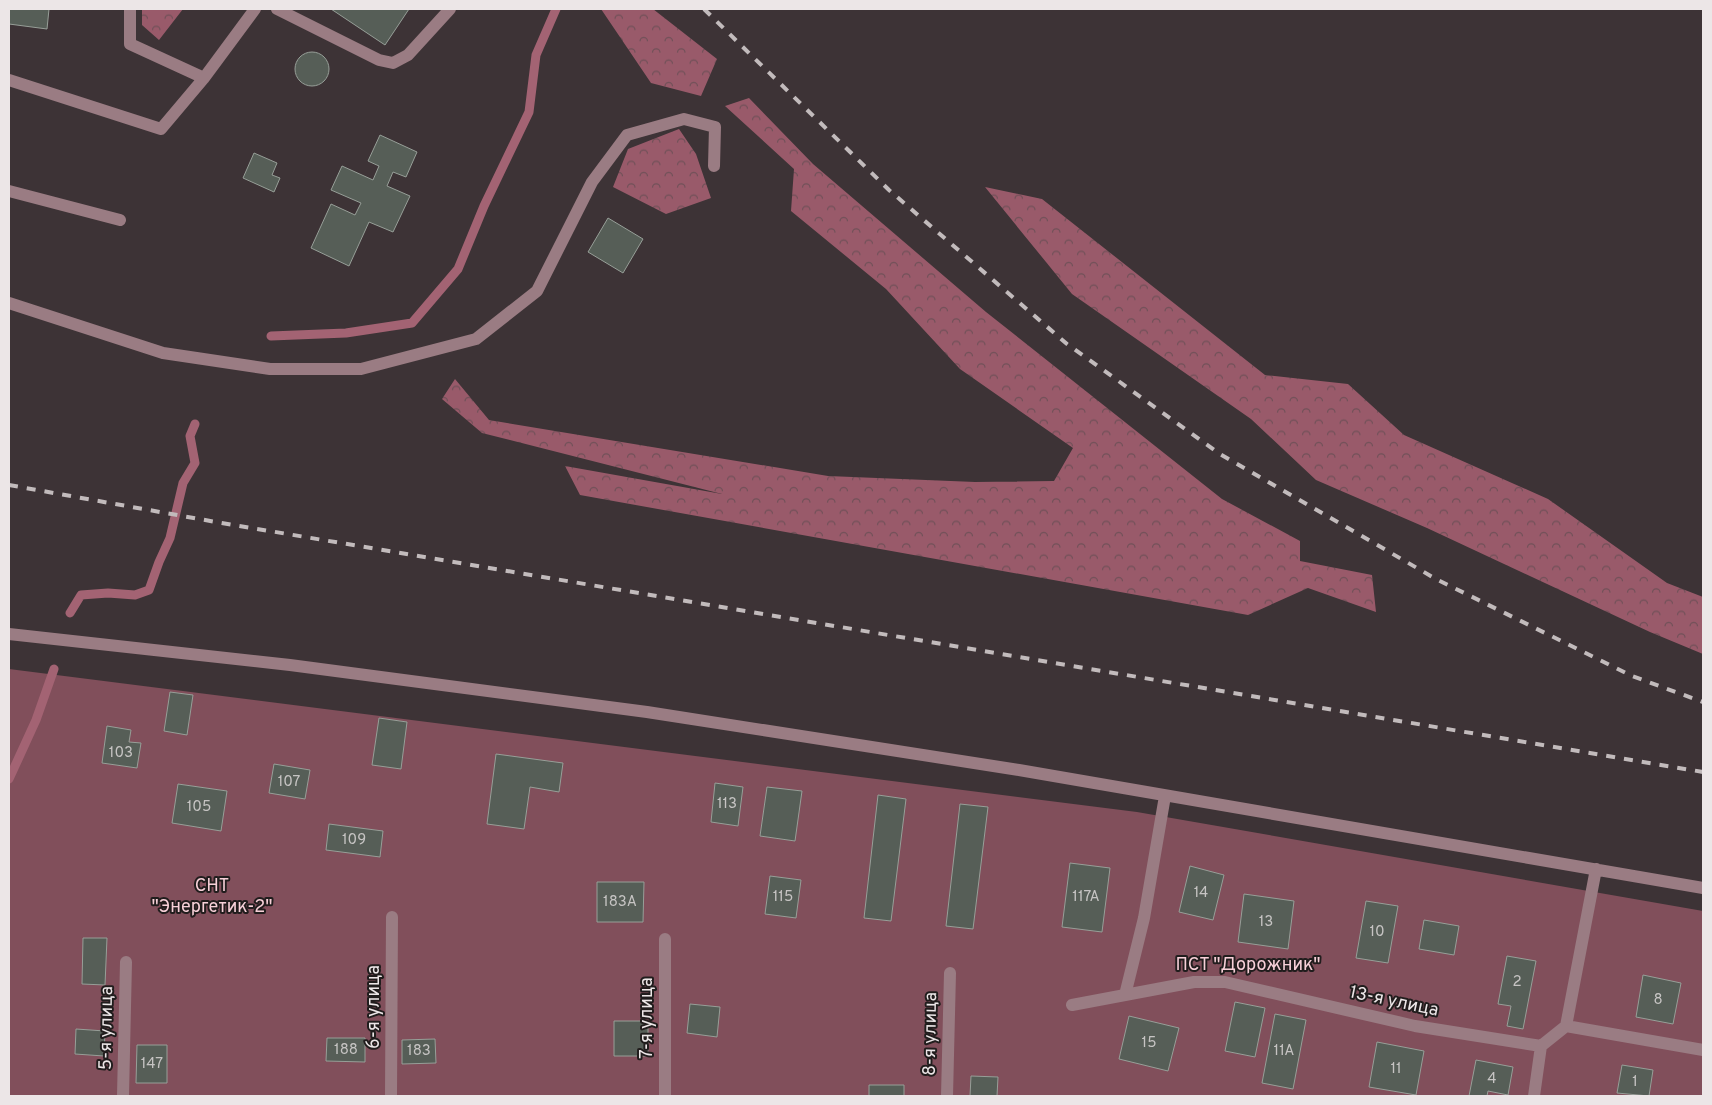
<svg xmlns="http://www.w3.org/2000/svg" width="1712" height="1105" viewBox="0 0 1712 1105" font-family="Overpass,sans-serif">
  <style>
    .forest { fill: url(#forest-crowns) }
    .garden { fill: #814f5b }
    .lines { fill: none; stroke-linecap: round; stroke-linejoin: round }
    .stream { stroke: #a36373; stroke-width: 9 }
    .building { fill: #565e57; stroke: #979f98 }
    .minor { stroke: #9a7c83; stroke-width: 12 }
    .rail { stroke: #c2bbbc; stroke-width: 4; stroke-dasharray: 9 9; stroke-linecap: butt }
    .labels { text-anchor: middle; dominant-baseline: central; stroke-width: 4; stroke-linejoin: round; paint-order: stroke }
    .number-label { font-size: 15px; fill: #c6c4c3 }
    .park-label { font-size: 18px; fill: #f7d0d8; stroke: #211d1d }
    .street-label { font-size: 18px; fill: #ece6e7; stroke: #211d1d }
  </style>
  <defs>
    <pattern id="forest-crowns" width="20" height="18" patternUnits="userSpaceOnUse" patternTransform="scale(1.25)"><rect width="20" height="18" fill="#995a6a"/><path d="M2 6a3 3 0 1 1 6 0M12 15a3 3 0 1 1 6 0" fill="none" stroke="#705058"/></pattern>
  </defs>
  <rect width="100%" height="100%" fill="#3d3336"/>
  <path class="forest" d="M142 9H183L159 40 142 25Z
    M601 9H653L717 59 701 96 651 83Z
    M749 98 813 164 986 312 1222 499 1300 541V561L1372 575 1376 612 1308 588 1248 615 580 495 565 466 722 494 482 433 442 399 455 379 489 420 828 476 975 482 1054 481 1073 448 960 369 886 289 791 211 794 169 725 106Z
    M679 129 696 154 711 198 666 214 613 187 628 149Z
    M985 187 1042 199 1265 375 1348 384 1404 435 1548 499 1667 583 1703 597V654L1650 632 1427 528 1316 480 1251 419 1072 294Z"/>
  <path class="garden" d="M9 669 1137 812 1703 911V1096H9Z"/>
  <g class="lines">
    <path class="stream" d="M271 336 346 333 412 323 458 269 484 206 529 112 536 55 556 9
      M70 613 81 595 108 593 135 595 149 590 159 562 170 538 183 483 195 463 190 436 195 424
      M9 779 36 720 54 669"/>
  </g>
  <path class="building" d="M9 9H49L47 29 9 24Z
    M331 9H409L385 45Z
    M295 69a17 17 0 1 1 34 0a17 17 0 1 1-34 0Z
    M380 135 417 152 406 177 393 172 387 186 410 196 393 232 369 222 349 266 311 248 331 204 355 215 361 203 331 190 342 166 373 180 379 166 368 161Z
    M254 153 277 163 272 175 280 178 274 192 243 178Z
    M608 218 643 239 623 273 588 252Z
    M170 692 193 695 187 735 164 731Z
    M379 718 407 722 401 769 372 765Z
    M107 726 131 730 129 742 141 743 137 768 102 763Z
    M496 754 563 763 559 792 530 787 524 829 487 824Z
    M274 764 310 770 305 799 269 793Z
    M715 783 743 787 738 826 711 822Z
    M178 784 227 791 221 831 172 823Z
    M767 787 802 791 795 841 760 836Z
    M878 795 906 799 891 921 864 918Z
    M960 804 988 807 973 929 946 926Z
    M329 824 383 831 380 857 326 850Z
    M1070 863 1110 868 1102 932 1062 927Z
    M1190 866 1224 875 1213 920 1179 912Z
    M770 876 801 880 796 918 765 914Z
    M597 882H644L643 922H597Z
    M1244 894 1294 901 1288 949 1238 942Z
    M1366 901 1398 906 1388 963 1356 958Z
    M1424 920 1459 926 1454 955 1419 949Z
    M83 938H107L105 985 82 984Z
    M1507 956 1536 961 1523 1029 1507 1026 1511 1006 1498 1004Z
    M1643 975 1681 983 1673 1024 1636 1017Z
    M1235 1002 1265 1008 1255 1057 1225 1051Z
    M690 1004 720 1007 717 1037 687 1033Z
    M1275 1014 1306 1020 1293 1089 1262 1083Z
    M1129 1016 1179 1028 1168 1071 1119 1059Z
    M614 1021H648V1056H614Z
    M76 1029 105 1031 104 1056 75 1054Z
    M327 1038H365V1062L326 1061Z
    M435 1039 436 1063 402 1064V1040Z
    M1377 1042 1424 1051 1416 1095 1369 1087Z
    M137 1045H167V1083H136Z
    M1476 1060 1513 1067 1508 1095 1488 1091 1487 1096H1469Z
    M1622 1065 1653 1070 1649 1096 1617 1093Z
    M971 1076 998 1077 997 1096H970Z
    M869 1085H904V1096H869Z"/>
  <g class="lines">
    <path class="minor" d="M130 9V44L204 78
      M277 9 379 60 393 63 408 55 450 9
      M9 80 161 129 204 78 255 9
      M9 191 120 220
      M9 303 163 353 270 369H361L476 339 537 291 592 182 627 135 684 119 715 127 714 166
      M9 634 290 665 647 712 1019 770 1703 888
      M665 939V1096
      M1125 995 1144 918 1165 796
      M1072 1005 1194 982H1225L1415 1026 1541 1046 1566 1026 1703 1050
      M1566 1026 1596 869
      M123 1096 126 962
      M391 1096 392 917
      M947 1096 950 973
      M1534 1096 1541 1046"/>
    <path class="rail" d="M704 9 889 190 1067 344 1220 454 1436 579 1632 676 1703 702
      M9 485 216 522 1703 772"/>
  </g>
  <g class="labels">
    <g class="number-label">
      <text x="121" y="753">103</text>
      <text x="289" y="782">107</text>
      <text x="727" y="804">113</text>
      <text x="199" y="807">105</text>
      <text x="354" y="840">109</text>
      <text x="1201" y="893">14</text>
      <text x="783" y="897">115</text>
      <text x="1086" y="897">117А</text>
      <text x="620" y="902">183А</text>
      <text x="1266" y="922">13</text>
      <text x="1377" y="932">10</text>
      <text x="1517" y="982">2</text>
      <text x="1658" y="1000">8</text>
      <text x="1149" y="1043">15</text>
      <text x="346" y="1050">188</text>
      <text x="419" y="1051">183</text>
      <text x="1284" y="1051">11А</text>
      <text x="152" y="1064">147</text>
      <text x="1396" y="1069">11</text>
      <text x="1492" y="1079">4</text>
      <text x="1635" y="1082">1</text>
    </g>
    <g class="park-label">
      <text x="212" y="886">СHТ<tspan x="212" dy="21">"Энергетик-2"</tspan></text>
      <text x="1248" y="965">ПСТ "Дорожник"</text>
    </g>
    <g class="street-label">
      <text transform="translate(1394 1002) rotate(12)">13-я улица</text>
      <text transform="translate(374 1007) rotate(-90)">6-я улица</text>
      <text transform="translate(647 1018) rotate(-90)">7-я улица</text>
      <text transform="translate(107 1028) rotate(-89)">5-я улица</text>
      <text transform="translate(931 1034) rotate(-89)">8-я улица</text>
    </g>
  </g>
  <rect width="1712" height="1105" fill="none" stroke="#ece6e7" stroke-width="20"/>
</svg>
